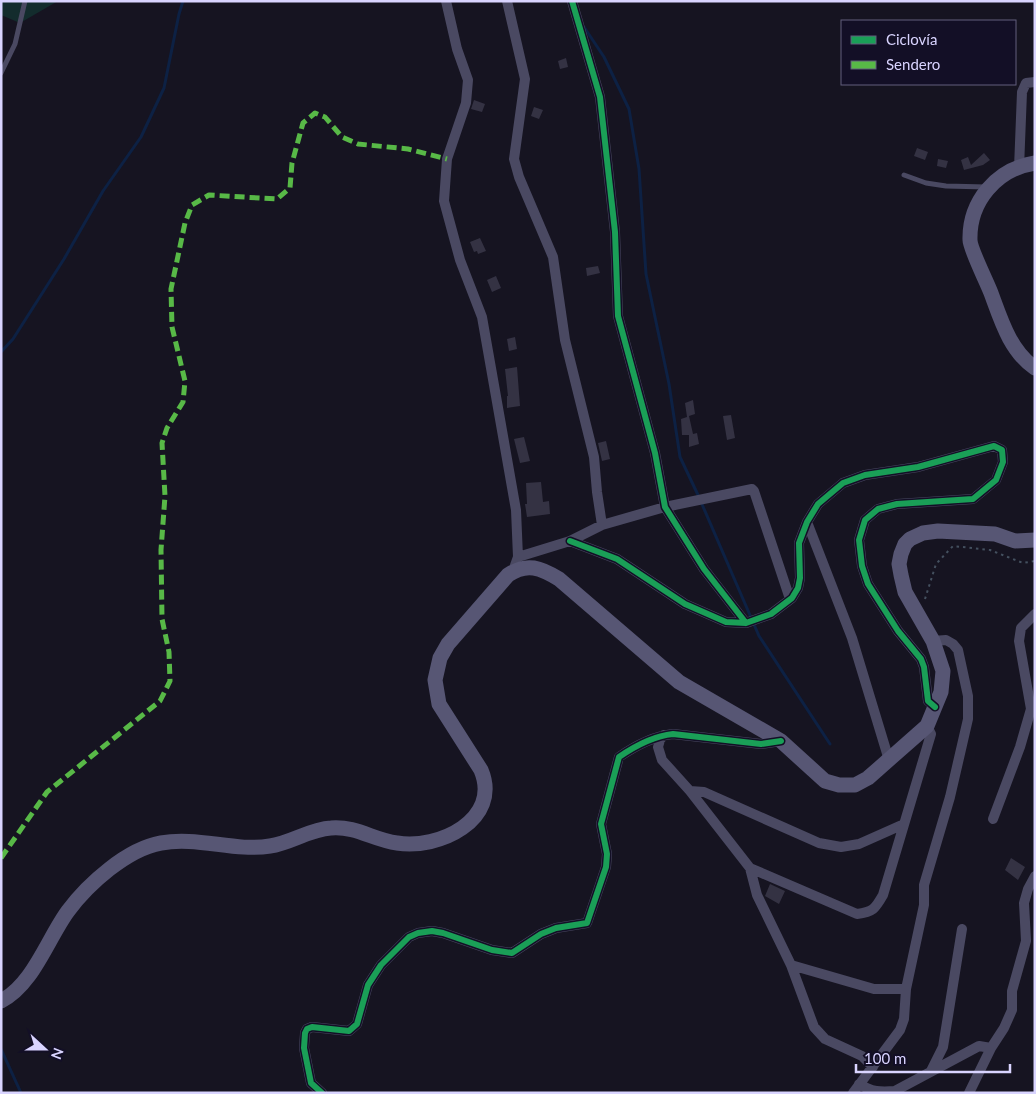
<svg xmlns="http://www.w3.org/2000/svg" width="1036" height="1094" viewBox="0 0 1036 1094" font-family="Lato,sans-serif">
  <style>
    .green { fill: #132c2d }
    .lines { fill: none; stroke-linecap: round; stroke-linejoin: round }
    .stream { stroke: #0d2144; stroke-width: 3 }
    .building { fill: #343243 }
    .path { stroke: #44505f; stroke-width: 2; stroke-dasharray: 2.5 4; stroke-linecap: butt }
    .service { stroke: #4a4962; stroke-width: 5 }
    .minor { stroke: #4a4962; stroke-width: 10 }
    .secondary { stroke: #575674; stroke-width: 15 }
    .quiet { stroke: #58b947; stroke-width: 5; stroke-dasharray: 10 5; stroke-linecap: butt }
    .cycleway-casing { stroke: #130f26; stroke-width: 9 }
    .cycleway { stroke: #1a9f57; stroke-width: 6 }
  </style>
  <rect width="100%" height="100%" fill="#161421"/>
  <path class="green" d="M1 1H58L20 23 1 15Z"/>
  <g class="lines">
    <path class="stream" d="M584 27 604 57 629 109 639 169 646 274 669 384 680 457 698 495 759 636 830 744
      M1 352 13 339 64 259 103 191 141 137 164 88 179 14 183 1
      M1 1049 21 1093"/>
  </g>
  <path class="building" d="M566 58 568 67 560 69 558 61Z
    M474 100 485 104 482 112 471 109Z
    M534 107 543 110 539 119 531 116Z
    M917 148 928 152 925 160 914 156Z
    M984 153 990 160 983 165 964 170 961 160 968 157 971 165Z
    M938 159 948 161 946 168 937 166Z
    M480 238 486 251 478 254 477 251 474 252 470 242Z
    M598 266 600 273 587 276 586 268Z
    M496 276 501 288 492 292 487 280Z
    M515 337 517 349 509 351 507 339Z
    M517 367 520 406 507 408V396H508L505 369Z
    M693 400 695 414 689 416 693 434 697 433 699 444 689 447V435H682L681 419 687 417 685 403Z
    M731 415 735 438 727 440 723 416Z
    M524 437 530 461 520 463 514 439Z
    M606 441 610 459 602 461 598 443Z
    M541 482 543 502 549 501 550 514 527 517 525 504H527L526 483Z
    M1011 858 1025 867 1018 880 1005 870Z
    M770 884 785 891 779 904 765 896Z"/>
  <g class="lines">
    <path class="path" d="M925 599 936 564 953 546 990 550 1023 563 1035 561"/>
    <path class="service" d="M1 73 15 44 25 1
      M904 175 926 183 946 186 986 187"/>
    <path class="minor" d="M446 1 457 49 468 80 466 103 447 159 444 201 460 260 482 317 516 510 518 557 513 571
      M507 1 525 79 514 159 519 177 553 257 565 340 594 457 597 492 602 525
      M572 1 600 97 615 232 618 316 655 453 665 507 704 569 746 623
      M1019 168 1022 92 1026 83 1035 82
      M807 522 852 638 889 760
      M570 541 617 559 685 604 726 622 746 623 771 614 792 598 798 588 800 578 799 543 807 522 818 504 843 483 865 475 918 467 994 446 1002 450 1003 462 996 480 973 499 897 504 878 509 865 520 859 540 862 566 868 584 898 631 921 659 924 667 928 701 935 707
      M518 557 570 541 602 525 665 507 752 489 754 491 790 599
      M664 735 660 740 658 747 662 760 690 791 750 868 757 895 791 965 814 1027 825 1039 862 1056 873 1067
      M690 791 704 792 819 843 841 847 859 844 904 824
      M993 819 1020 747 1031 709 1019 641 1021 628 1035 614
      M750 868 857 914C873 912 875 909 883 895L931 734 927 726
      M791 965 874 989H906
      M931 1071 943 1047 962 929
      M859 1084C872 1092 880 1092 895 1091L979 1046 991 1048
      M322 1093 311 1083 304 1048 305 1033 307 1029 312 1027 349 1031 357 1024 368 985 381 965 409 937 418 933 432 931 443 933 492 950 512 953 541 934 556 928 587 923 606 867 607 854 601 824 619 757C635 746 653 736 673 734L761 744 781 741
      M853 1093 900 1030 904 1019 906 989 924 905V885L950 797 968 719V696L958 650 953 644 946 640 933 641
      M969 1093 991 1048 1004 1028 1012 1010V991L1026 941 1024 903 1028 889 1035 876"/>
    <path class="secondary" d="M1035 163C996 169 969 202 970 240 970 249 987 282 991 293 1001 320 1010 351 1035 368
      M1 1001C33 985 48 938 68 911 88 884 127 849 161 843 197 836 235 852 270 846 291 843 310 829 331 828 357 826 373 840 397 843 438 850 502 820 481 770L439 704 435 680 440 658 448 644 508 575C527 562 541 568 559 579L679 682 781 741 825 781 839 785H855L868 778 927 726 941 692 943 671 933 641 905 592 901 575 899 564 901 554 905 544 910 539 923 533 938 531 995 534 1015 541 1035 540"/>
    <path class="quiet" d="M1 858 47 792 160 701 170 681 169 652 162 619 161 550 165 496 162 443 167 428 183 402 185 381 172 327 171 289 185 223 192 205 209 195 277 199 290 188 292 163 303 123 315 113 325 117 342 137 358 144 408 149 447 159"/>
    <g class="cycleway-casing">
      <path id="cycleway" d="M572 1 600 97 615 232 618 316 655 453 665 507 704 569 746 623
        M570 541 617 559 685 604 726 622 746 623 771 614 792 598 798 588 800 578 799 543 807 522 818 504 843 483 865 475 918 467 994 446 1002 450 1003 462 996 480 973 499 897 504 878 509 865 520 859 540 862 566 868 584 898 631 921 659 924 667 928 701 935 707
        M322 1093 311 1083 304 1048 305 1033 307 1029 312 1027 349 1031 357 1024 368 985 381 965 409 937 418 933 432 931 443 933 492 950 512 953 541 934 556 928 587 923 606 867 607 854 601 824 619 757C635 746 653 736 673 734L761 744 781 741"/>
    </g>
    <use href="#cycleway" class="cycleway"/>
  </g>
  <rect width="1036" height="1094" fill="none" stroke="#d9d4ff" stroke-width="5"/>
  <rect x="841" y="20" width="175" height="65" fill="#130f26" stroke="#625e7d"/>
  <rect x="851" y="36" width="25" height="8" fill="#1a9f57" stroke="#625e7d"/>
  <text x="886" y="45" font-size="15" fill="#d9d4ff">Ciclovía</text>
  <rect x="851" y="61" width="25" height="8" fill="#58b947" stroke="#625e7d"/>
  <text x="886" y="70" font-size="15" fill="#d9d4ff">Sendero</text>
  <g transform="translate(45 1049) rotate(111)" stroke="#130f26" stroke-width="4" paint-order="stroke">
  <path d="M0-4L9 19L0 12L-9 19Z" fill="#d9d4ff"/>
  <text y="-8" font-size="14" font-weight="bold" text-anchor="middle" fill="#d9d4ff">N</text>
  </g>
  <path d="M856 1064v8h154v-8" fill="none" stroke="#d9d4ff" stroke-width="2.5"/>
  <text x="864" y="1064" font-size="15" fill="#d9d4ff" stroke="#130f26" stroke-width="4" paint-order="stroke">100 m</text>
</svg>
